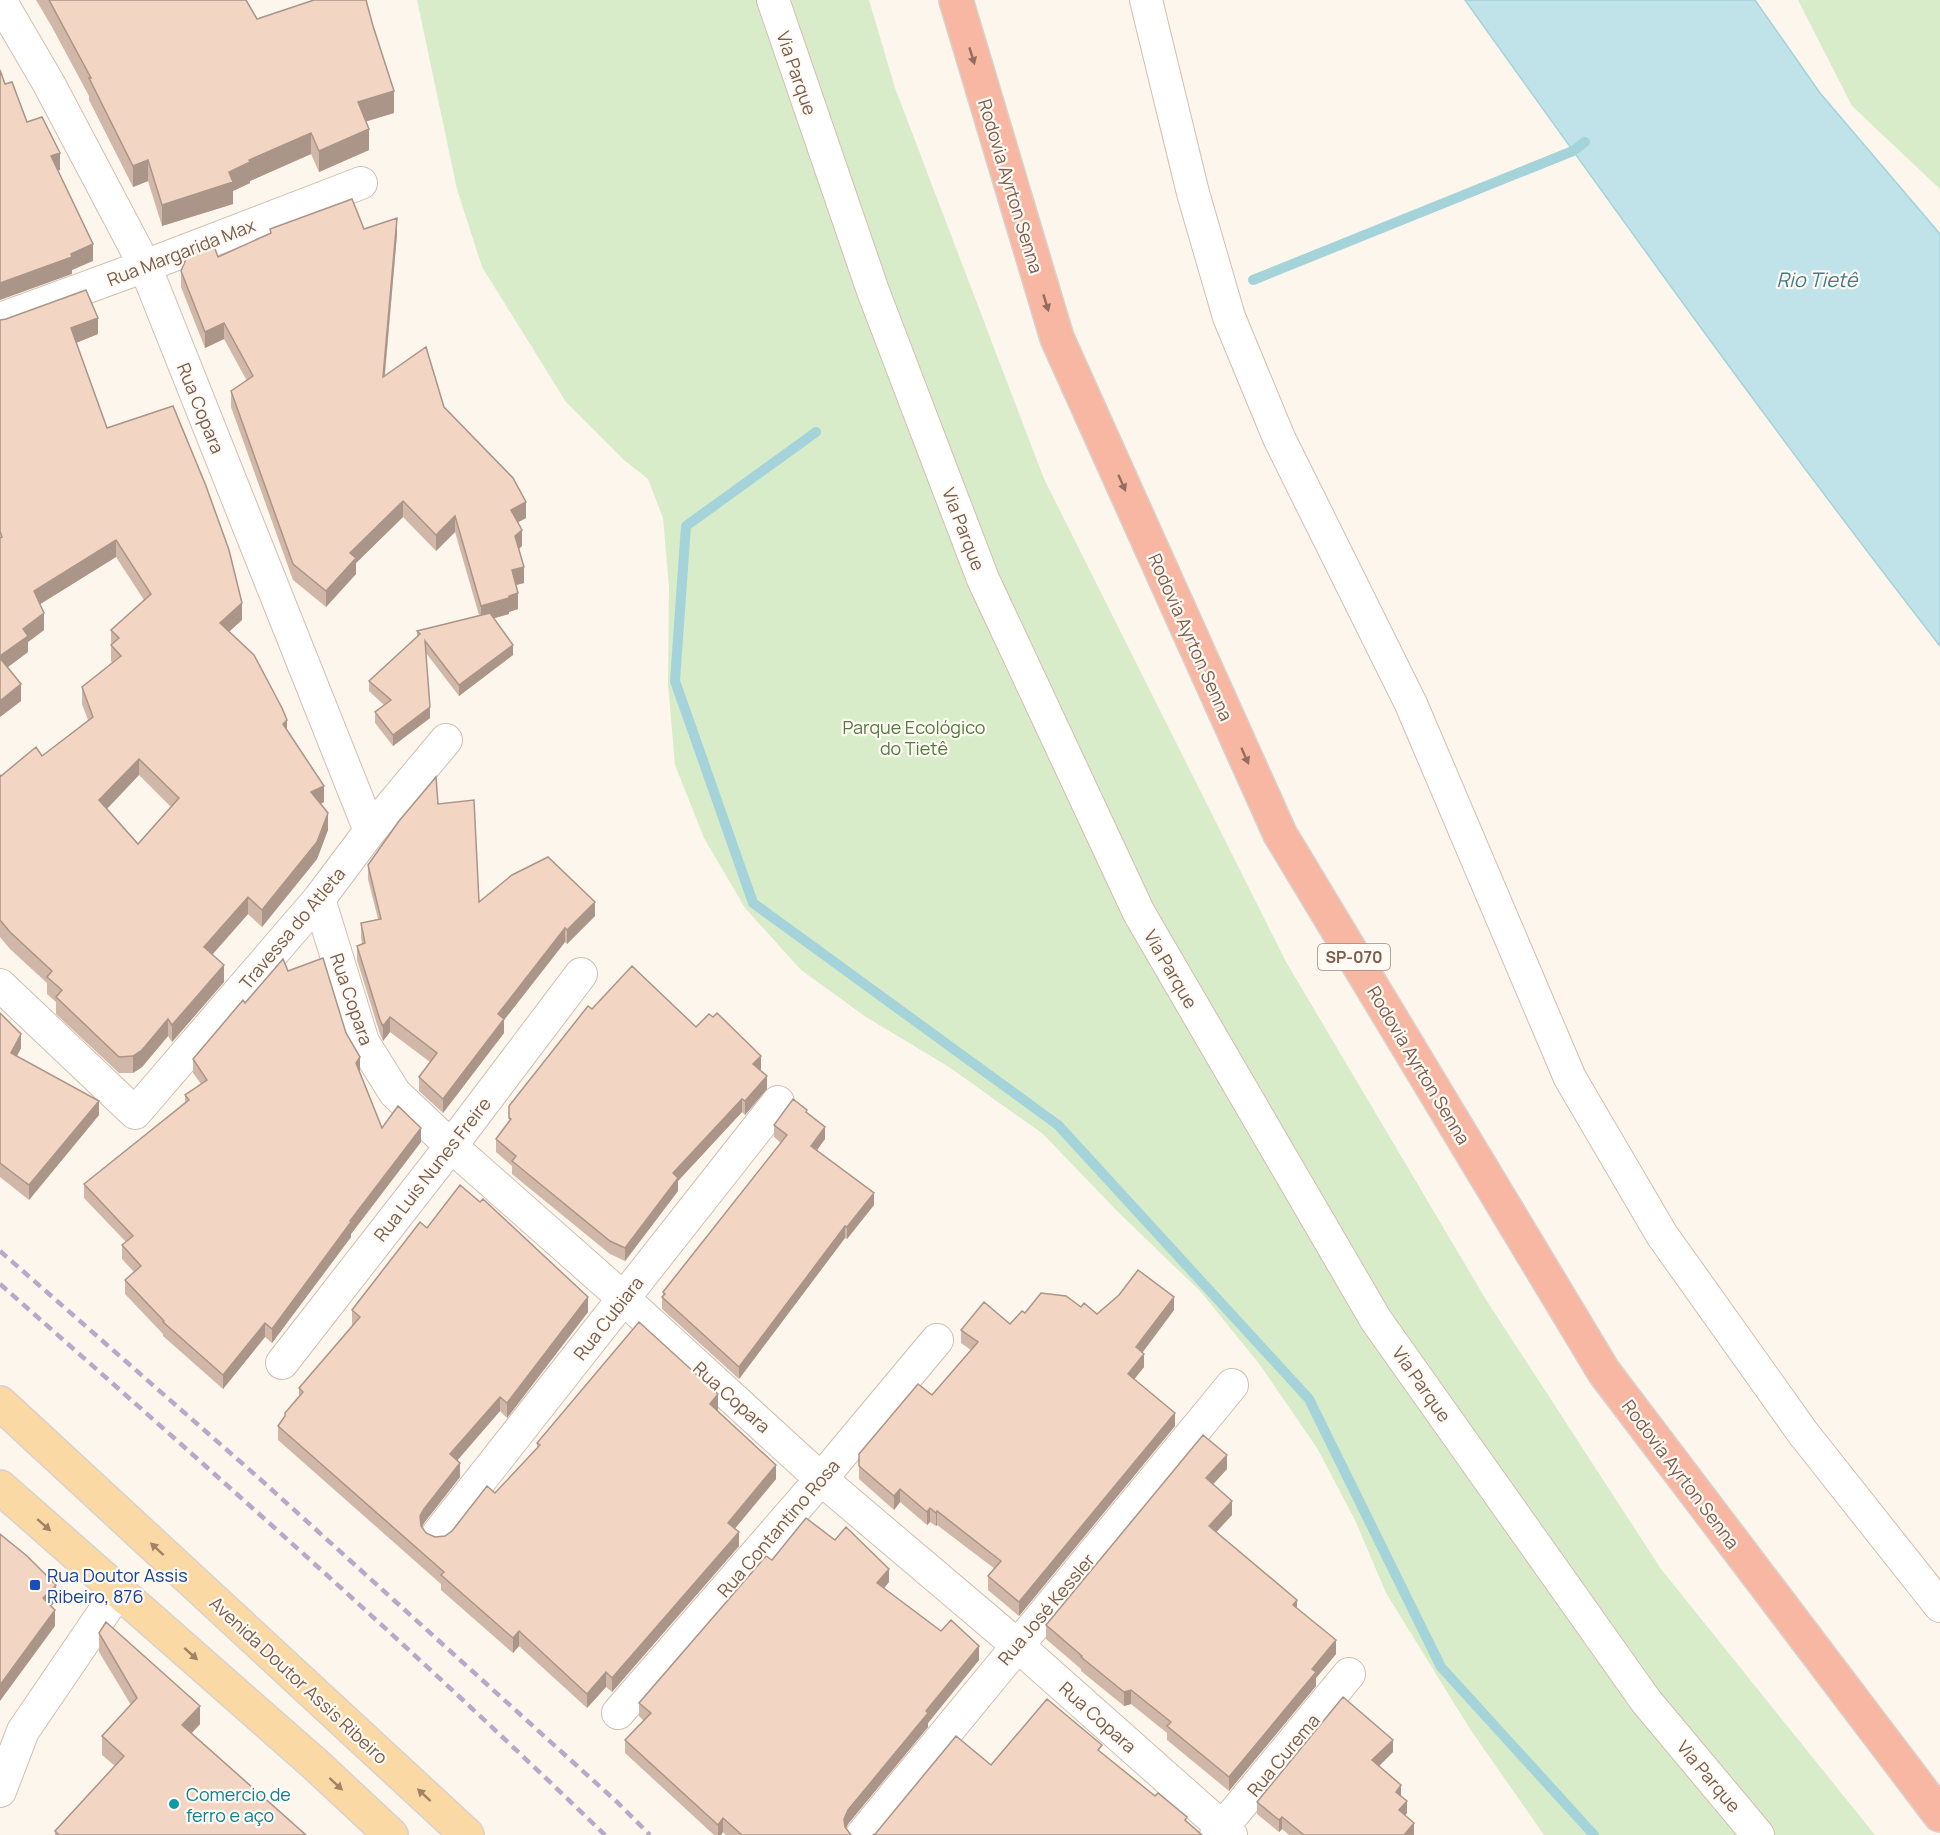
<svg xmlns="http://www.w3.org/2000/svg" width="1940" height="1835" viewBox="0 0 1940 1835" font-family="Manrope,sans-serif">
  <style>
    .green { fill: #d8ecc9 }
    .water { fill: #bfe3e8; stroke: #a5d3da; stroke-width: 1.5 }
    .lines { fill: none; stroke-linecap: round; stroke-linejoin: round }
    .stream { stroke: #a5d3da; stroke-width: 10 }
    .street-casing { stroke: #d1beb0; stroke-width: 34 }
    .primary-casing { stroke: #dad1cd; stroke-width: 36 }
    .highway-casing { stroke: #dad1cd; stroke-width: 36 }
    .street { stroke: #fff; stroke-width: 32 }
    .primary { stroke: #fbd9a5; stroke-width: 33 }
    .highway { stroke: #f7b7a3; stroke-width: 33 }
    .rail { stroke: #b9a8c9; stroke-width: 4.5; stroke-dasharray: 9 6; stroke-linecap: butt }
    .wall { fill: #d1b7a8; fill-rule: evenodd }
    .shaded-wall { fill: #aa9588 }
    .building { fill: #f3d5c3; stroke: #aa9588; stroke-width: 1.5; fill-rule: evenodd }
    .oneway { fill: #936e5e }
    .oneway2 { fill: #a18267 }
    .transit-dot { fill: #1a4fb4; stroke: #fffaf3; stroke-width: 2 }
    .culture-dot { fill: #0f9aa8; stroke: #fffaf3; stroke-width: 2 }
    .labels { text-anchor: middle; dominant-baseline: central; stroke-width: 4.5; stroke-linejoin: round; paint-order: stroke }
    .shield { fill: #fffaf3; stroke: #a28b7f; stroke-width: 1.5 }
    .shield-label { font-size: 16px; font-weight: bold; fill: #7a5c4d }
    .street-label { font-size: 18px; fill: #7a5c4d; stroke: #fffaf3 }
    .park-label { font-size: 18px; fill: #537a41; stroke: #fffaf3 }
    .transit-label { font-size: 18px; fill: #164399; stroke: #fffaf3; text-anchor: start }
    .culture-label { font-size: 18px; fill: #0d838f; stroke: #fffaf3; text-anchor: start }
    .water-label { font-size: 20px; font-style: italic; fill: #437c86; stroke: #fffaf3 }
  </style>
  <rect width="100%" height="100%" fill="#fdf6ec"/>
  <path class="green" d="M417 0H869L895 88 1044 479 1285 960 1485 1298 1661 1569 1875 1835H1544L1470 1729 1386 1593 1355 1520 1317 1448 1260 1365 1201 1292 1119 1213 1043 1134 949 1067 866 1017 801 970 745 908 704 838 675 765 668 684 669 587 663 518 648 479 624 460 566 402 482 267 457 189Z
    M1798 0H1940V189L1852 106Z"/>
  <path class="water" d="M1465 0H1755L1820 93 1940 234V646C1776 435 1620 217 1465 0Z"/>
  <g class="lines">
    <path class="stream" d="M1253 280 1573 151 1585 142
      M816 432 686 526 675 681 753 903 1058 1125 1309 1399 1441 1667 1594 1835"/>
    <g class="street-casing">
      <path id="street" d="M0 0 49 84 145 266 370 831
        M773 0 873 291 983 579 1139 913 1376 1320 1646 1701 1758 1835
        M1146 0 1193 193 1229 317 1279 438 1411 704 1570 1078 1662 1235 1803 1433 1940 1606
        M0 319 145 266 361 183
        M319 899 363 1042 395 1093 451 1146 623 1298 821 1479 1017 1645 1231 1835
        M0 985 135 1113 319 899 370 831 446 740
        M282 1363 451 1146 581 974
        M438 1534 778 1102
        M618 1713 821 1479 937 1340
        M0 1791 23 1731 119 1590
        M862 1835 1232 1385
        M1216 1835 1349 1674"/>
    </g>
    <g class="primary-casing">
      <path id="primary" d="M0 1403 467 1835
        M0 1487 315 1764 391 1835"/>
    </g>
    <g class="highway-casing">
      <path id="highway" d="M956 0 1057 338 1280 834 1604 1372 1940 1815"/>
    </g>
    <use href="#street" class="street"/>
    <use href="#primary" class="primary"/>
    <use href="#highway" class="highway"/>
    <path class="rail" d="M0 1251 260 1479 617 1802 650 1835
      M0 1284C204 1464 409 1645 605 1835"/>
  </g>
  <path class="wall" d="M36 0H246L257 19 394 113 366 121 369 150 319 172 311 154 250 181V183L233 191V204L162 226 148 181 133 187 89 100V96L52 27Z
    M270 229H364L397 234 385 375 444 407 526 518 518 522 522 546 519 549 524 583 516 585 518 609 509 612V614L494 618 513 655 459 696 426 653 430 718 393 746 375 723V712L384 705 369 691V681L417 637V631L479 615 455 532 436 551 403 517 356 563V574L326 607 293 580 231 407V391L247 381 224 339 205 348 181 287V271L218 257 270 234Z
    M0 320 98 334 76 343 107 428 242 620 229 631 287 731 324 802 321 804 328 830 317 859 262 927 248 914 212 955 224 982 172 1042 168 1036 142 1067 133 1073H119L56 1014V1002L47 994V983L10 949 0 937V775L1 776 42 756 88 720 82 704V687L112 663 111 661V630L144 600 116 557 40 604 44 630 28 642V652L8 667 21 701 0 717ZM139 775 171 807 138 844 107 809Z
    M438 804 479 902 595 916 567 944 565 942 504 1020V1033L443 1113 419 1091V1077L430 1062 390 1032 383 1041 380 1034 357 960V946L362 944 361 937V923L378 919 368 879V865Z
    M288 971 346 1033 360 1071 359 1072 382 1128 421 1142 351 1234V1237L272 1343 265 1337 223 1389 163 1336V1334L125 1294V1280L134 1272 122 1259V1245L126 1242 84 1198V1184L185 1102V1095L201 1084 193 1073V1059L245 1003Z
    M592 1009 696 1027 761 1069 760 1070 767 1089 745 1115 742 1112 678 1181V1191L625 1261 610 1254 512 1174V1166L496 1152V1139L509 1122V1106Z
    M0 1013 21 1048 17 1056 99 1115 29 1200 0 1177Z
    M807 1113 825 1139 817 1150 874 1205 847 1239 845 1238 739 1379 662 1309V1297L663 1295V1292L781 1143 774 1137V1125Z
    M427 1228 588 1312 507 1418 500 1411 457 1460 460 1477 424 1523 422 1527 426 1533 435 1537 445 1536 495 1493 537 1448V1443L718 1409 717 1410 776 1479 735 1528 739 1546 612 1692 606 1687 587 1708 519 1646 513 1653 441 1590V1584L278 1440V1426L299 1397V1388L353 1326 352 1325V1310Z
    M1081 1307 1097 1314 1174 1310 1143 1352 1144 1367 1134 1379 1175 1426 1019 1616 988 1590V1576L995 1569 937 1525 936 1526 930 1522 927 1525 900 1502 894 1510 859 1479V1454L932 1395 971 1350 961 1343V1330L1010 1324 1025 1313Z
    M1227 1469 1213 1484 1232 1515 1216 1532 1297 1609 1336 1654 1316 1678V1686L1229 1791 1167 1740V1733L1131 1704 1124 1706 1081 1671V1669L1046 1639V1625Z
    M835 1540 889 1582 884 1588 979 1660 928 1723V1727L848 1824 846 1828 851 1835H726L723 1832 721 1835H714L625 1753V1740L644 1721 639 1716V1703L772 1560Z
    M99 1633 200 1724 192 1733 306 1835H55V1831L115 1766 102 1755V1736L131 1705 99 1652Z
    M1393 1752 1379 1766 1401 1796 1407 1813 1405 1816 1414 1835H1289L1282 1829 1279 1832 1257 1814V1802Z"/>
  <path class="shaded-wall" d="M394 91V113L358 124V102Z
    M369 129V150L319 172V151Z
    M311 133V154L250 181V183L233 191V204L162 226V205L229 172 249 160Z
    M60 153V170L51 173V156Z
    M148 160V181L133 187V166Z
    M397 218V234L383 393V377Z
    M93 244V261L72 270V274L0 300V283Z
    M98 318V334L71 345V328Z
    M224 323V339L205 348V332Z
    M403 501V517L356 563V574L326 607V591L350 553Z
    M526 502V518L511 526V510Z
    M455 516V532L436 551V535Z
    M522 530V546L515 552V536Z
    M116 540V557L34 608V591Z
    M524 567V583L512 586V570Z
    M518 593V609L509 612V614L481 622V606Z
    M242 603V620L220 640V623Z
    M44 613V630L28 642V652L0 673V656L23 629Z
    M513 645V655L459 696V685Z
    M21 684V701L0 717V701Z
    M430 707V718L393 746V735Z
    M287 720V737L283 724Z
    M139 759V775L99 817V800Z
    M324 786V802L311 809V792Z
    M328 813V830L317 859 262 927V910Z
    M248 897V914L204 964V947Z
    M595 902V916L567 944V930Z
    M565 928V942L504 1020V1033L443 1113V1099L498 1014Z
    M224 965V982L172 1042V1025Z
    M390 1017V1032L383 1041V1026Z
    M168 1019V1036L142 1067 133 1073V1056Z
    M21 1034V1048L11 1067V1053Z
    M761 1056V1069L753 1077V1064Z
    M360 1057V1071L356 1077V1063Z
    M767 1076V1089L745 1115V1101Z
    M742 1099V1112L678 1181V1191L625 1261V1248L673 1173Z
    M99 1101V1115L29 1200V1185Z
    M825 1127V1139L811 1158V1146Z
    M421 1128V1142L351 1234V1237L272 1343V1329L350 1221Z
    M874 1193V1205L847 1239V1227Z
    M845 1226V1238L739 1379V1367Z
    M588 1297V1312L507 1418V1403Z
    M1174 1297V1310L1136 1361V1347Z
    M265 1323V1337L223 1389V1375Z
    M1144 1354V1367L1128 1387V1374Z
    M718 1394V1409L710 1419V1404Z
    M500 1397V1411L450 1469V1454Z
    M1175 1413V1426L1019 1616V1602Z
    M1227 1455V1469L1206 1492V1478Z
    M460 1463V1477L424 1523 420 1531V1516L424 1509Z
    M776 1465V1479L728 1537V1523Z
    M900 1489V1502L894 1510V1496Z
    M1232 1501V1515L1209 1540V1526Z
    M930 1508V1522L927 1525V1512Z
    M937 1511V1525L936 1526V1513Z
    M739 1532V1546L612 1692V1678Z
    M889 1569V1582L877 1597V1583Z
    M56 1585V1601L43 1615V1598Z
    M1297 1600V1614L1293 1605Z
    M55 1610V1626L0 1701V1685Z
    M519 1631V1646L513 1653V1638Z
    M1336 1640V1654L1316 1678V1686L1229 1791V1777L1312 1669Z
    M979 1646V1660L928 1723V1727L848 1824 844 1833V1819L848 1810 926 1711Z
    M606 1672V1687L587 1708V1694Z
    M1131 1690V1704L1124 1706V1692Z
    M200 1706V1724L182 1743V1725Z
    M1393 1740V1752L1372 1773V1760Z
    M1401 1785V1798L1396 1792Z
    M1407 1801V1813L1399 1823V1810Z
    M1282 1817V1829L1279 1832V1820Z
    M723 1818V1832L721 1835H718V1825Z
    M1414 1823V1835H1404Z"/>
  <path class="building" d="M49 0H246L257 19 314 0H366L373 26 394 91 358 102 369 129 319 151 311 133 249 160 250 162 229 172 233 182 162 205 148 160 133 166 89 78H91Z
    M0 70 5 84 12 82 27 122 42 117 60 153 51 156 93 244 71 254 72 257 0 283Z
    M352 199 364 229 397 218 383 377 426 347 444 407 513 478 526 502 511 510 522 530 515 536 524 567 512 570 518 593 509 596V598L481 606 455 516 436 535 403 501 350 553 356 558 326 591 293 564 231 391 253 376 224 323 205 332 181 271 189 252 213 243 218 257 271 233 270 229Z
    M86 290 98 318 71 328 107 428 173 406 206 486 229 550 242 603 220 623 254 655 282 708 287 720 283 724 324 786 311 792 328 813 317 842 262 910 248 897 204 947 224 965 172 1025 168 1019 142 1050 133 1056 119 1057 56 997 62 990 47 977 52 971 10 932 0 920V775L1 776 36 747 42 756 93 717 82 687 121 656 111 645 119 638 111 630 151 594 116 540 34 591 44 613 23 629 28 636 0 656V538L2 537 0 531V320L6 319ZM139 759 179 798 138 844 99 800Z
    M490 613 513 645 459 685 425 641 430 707 393 735 375 712 391 700 369 681 420 634 417 631Z
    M0 658 21 684 0 701Z
    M436 777 438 804 474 800 479 902 512 875 548 857 595 902 567 930 565 928 498 1014 504 1019 443 1099 419 1077 437 1053 390 1017 383 1026 380 1020 357 946 365 943 361 923 381 919 368 865 399 821Z
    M323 958 346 1033 360 1057 356 1063 382 1128 398 1106 421 1128 350 1221 351 1222 272 1329 265 1323 223 1375 163 1322 164 1321 125 1280 141 1266 122 1245 133 1236 84 1184 189 1100 185 1095 207 1080 193 1059 243 1000 245 1003 283 959 288 971Z
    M632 966 696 1027 709 1014 713 1017 717 1013 761 1056 753 1064 767 1076 745 1101 742 1099 673 1173 678 1178 625 1248 610 1241 512 1161 516 1156 496 1139 511 1119 509 1118V1106L588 1006 592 1009Z
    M0 1013 21 1034 11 1053 99 1101 29 1185 0 1163Z
    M793 1099 807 1110 806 1112 825 1127 811 1146 874 1193 847 1227 845 1226 739 1367 662 1297 665 1294 663 1292 787 1135 774 1125Z
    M460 1185 480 1202 483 1199 588 1297 507 1403 500 1397 450 1454 460 1463 424 1509 420 1516 421 1526 426 1533 435 1537 445 1536 452 1531 487 1486 495 1493 540 1445 537 1443 639 1322 718 1394 710 1404 776 1465 728 1523 739 1532 612 1678 606 1672 587 1694 519 1631 513 1638 441 1575 444 1572 278 1426 285 1416V1413L303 1392 299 1388 360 1317 352 1310 420 1222 427 1228Z
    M1138 1270 1174 1297 1136 1347 1144 1354 1128 1374 1175 1413 1019 1602 988 1576 1001 1561 937 1511 936 1513 930 1508 927 1512 900 1489 894 1496 859 1466V1454L918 1384 932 1395 978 1342 961 1330 984 1302 1010 1324 1022 1311 1025 1313 1041 1293 1066 1296 1081 1307 1084 1303 1097 1314 1119 1295Z
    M1203 1435 1227 1455 1206 1478 1232 1501 1209 1526 1297 1600 1293 1605 1336 1640 1312 1669 1316 1672 1229 1777 1167 1726 1171 1722 1131 1690 1124 1692 1081 1657 1082 1656 1046 1625Z
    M806 1518 835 1540 846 1527 889 1569 877 1583 941 1631 951 1620 979 1646 926 1711 928 1713 848 1810 844 1819 845 1827 851 1835H742L723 1818 718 1825 625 1740 651 1713 639 1703 766 1556 772 1560Z
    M0 1534 27 1556 56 1585 43 1598 55 1610 0 1685Z
    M106 1622 200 1706 182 1725 306 1835H59L55 1831 124 1756 102 1736 137 1698 99 1633Z
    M1343 1697 1393 1740 1372 1760 1401 1785 1396 1792 1407 1801 1399 1810 1414 1823 1404 1835H1304L1282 1817 1279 1820 1257 1802Z
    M1047 1699 1102 1745 1098 1750 1155 1796 1158 1793 1187 1817 1185 1820 1202 1835H873L876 1833 956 1736 991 1765Z"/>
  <defs><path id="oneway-solid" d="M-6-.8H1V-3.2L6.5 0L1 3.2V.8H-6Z" transform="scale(1.5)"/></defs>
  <g class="oneway">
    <use href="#oneway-solid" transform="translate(972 56) rotate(73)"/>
    <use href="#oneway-solid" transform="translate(1046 303) rotate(73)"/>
    <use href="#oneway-solid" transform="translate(1122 483) rotate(66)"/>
    <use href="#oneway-solid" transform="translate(1245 756) rotate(66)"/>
  </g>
  <g class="oneway2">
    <use href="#oneway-solid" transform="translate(44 1525) rotate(41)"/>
    <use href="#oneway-solid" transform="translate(157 1549) rotate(-137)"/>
    <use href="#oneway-solid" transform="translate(191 1654) rotate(42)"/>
    <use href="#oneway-solid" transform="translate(336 1784) rotate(43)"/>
    <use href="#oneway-solid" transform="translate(424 1795) rotate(-137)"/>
  </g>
  <rect class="transit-dot" x="29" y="1579" width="12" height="12" rx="3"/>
  <circle class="culture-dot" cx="174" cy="1804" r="6"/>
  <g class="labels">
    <rect class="shield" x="1318" y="944" width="72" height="26" rx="4.5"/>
    <g class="shield-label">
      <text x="1354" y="957">SP-070</text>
    </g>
    <g class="street-label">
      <text transform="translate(797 73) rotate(71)">Via Parque</text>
      <text transform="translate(1011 186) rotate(73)">Rodovia Ayrton Senna</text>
      <text transform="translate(181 252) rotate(-21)">Rua Margarida Max</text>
      <text transform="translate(201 408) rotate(68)">Rua Copara</text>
      <text transform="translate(964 529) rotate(69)">Via Parque</text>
      <text transform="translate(1191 637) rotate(66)">Rodovia Ayrton Senna</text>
      <text transform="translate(292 928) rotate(-50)">Travessa do Atleta</text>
      <text transform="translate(1171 969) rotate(60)">Via Parque</text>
      <text transform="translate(352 999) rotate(71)">Rua Copara</text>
      <text transform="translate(1419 1065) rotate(59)">Rodovia Ayrton Senna</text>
      <text transform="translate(432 1169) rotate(-52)">Rua Luis Nunes Freire</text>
      <text transform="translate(608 1318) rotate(-52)">Rua Cubiara</text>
      <text transform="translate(1422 1384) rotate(55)">Via Parque</text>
      <text transform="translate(732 1397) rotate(42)">Rua Copara</text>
      <text transform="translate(1681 1474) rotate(53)">Rodovia Ayrton Senna</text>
      <text transform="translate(778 1528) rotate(-49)">Rua Contantino Rosa</text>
      <text transform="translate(1046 1609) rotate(-50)">Rua José Kessler</text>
      <text transform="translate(299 1680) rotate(43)">Avenida Doutor Assis Ribeiro</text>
      <text transform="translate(1098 1717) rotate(42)">Rua Copara</text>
      <text transform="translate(1283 1755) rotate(-50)">Rua Curema</text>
      <text transform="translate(1709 1776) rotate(50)">Via Parque</text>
    </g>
    <g class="park-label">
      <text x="914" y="727">Parque Ecológico<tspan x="914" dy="21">do Tietê</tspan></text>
    </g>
    <g class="transit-label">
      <text x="47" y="1575">Rua Doutor Assis<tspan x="47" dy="21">Ribeiro, 876</tspan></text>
    </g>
    <g class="culture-label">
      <text x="186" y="1794">Comercio de<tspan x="186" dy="21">ferro e aço</tspan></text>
    </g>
    <g class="water-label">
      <text x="1817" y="279">Rio Tietê</text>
    </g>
  </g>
</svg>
